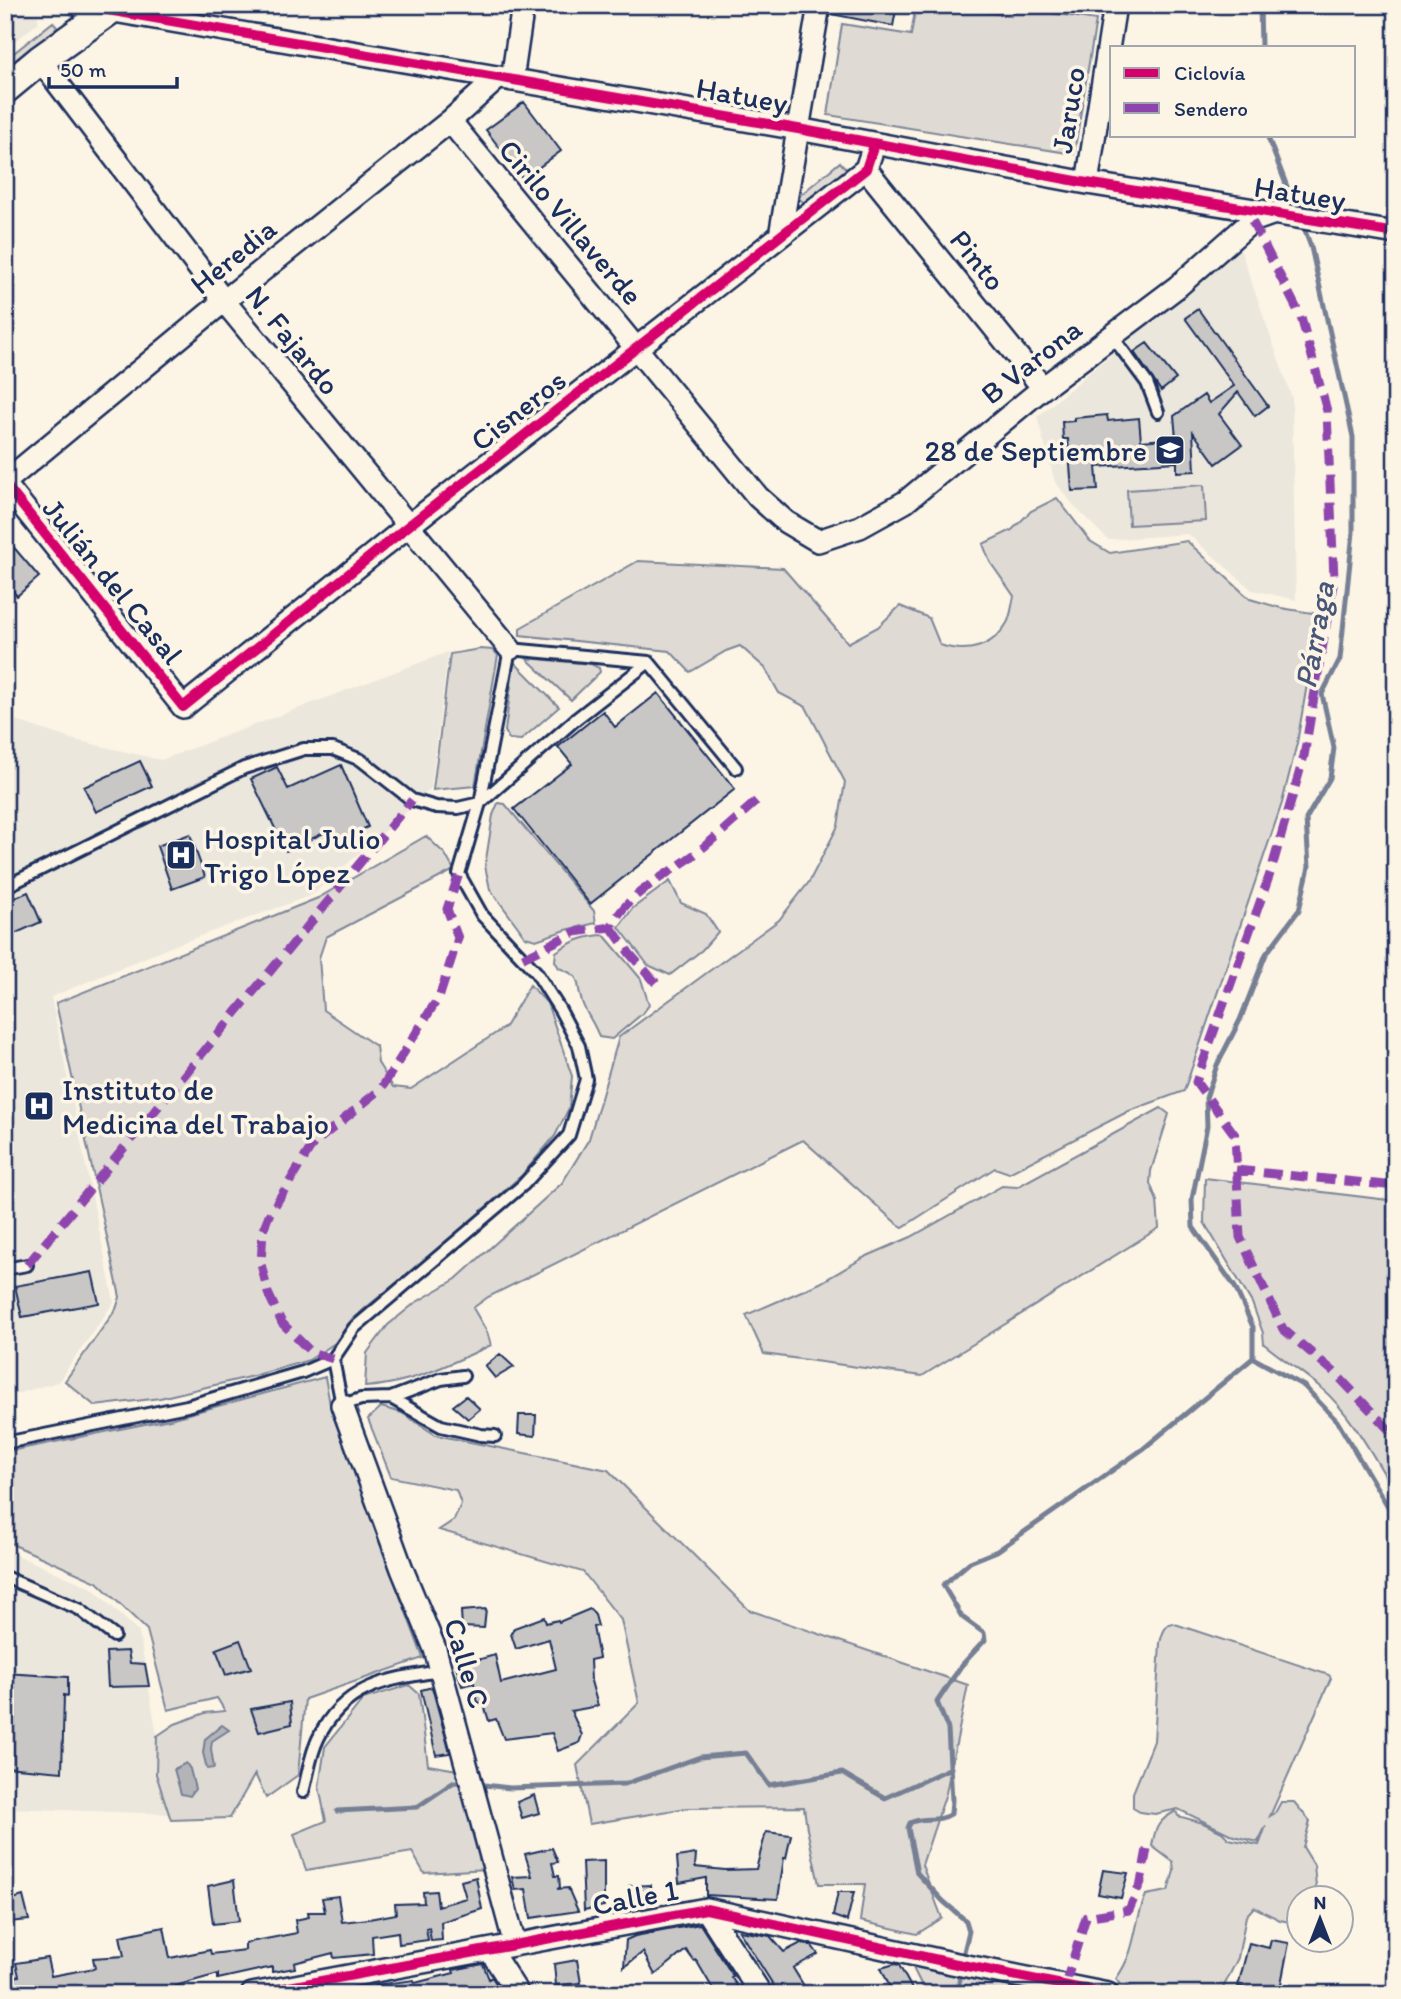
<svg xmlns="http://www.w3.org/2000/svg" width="1401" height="1999" viewBox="0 0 1401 1999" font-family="Itim,sans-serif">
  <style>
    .built { fill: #ece7dc }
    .green { fill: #dfdbd4; stroke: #7d8599; stroke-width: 2 }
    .water { fill: #b2b4b8; stroke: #767f94; stroke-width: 2 }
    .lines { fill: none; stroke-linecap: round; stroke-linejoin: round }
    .stream { stroke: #767f94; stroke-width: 5 }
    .building { fill: #c8c7c6; stroke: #1b2f5e; stroke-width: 2 }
    .lane-casing { stroke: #1b2f5e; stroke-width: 16 }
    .street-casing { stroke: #1b2f5e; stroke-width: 26 }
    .secondary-casing { stroke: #1b2f5e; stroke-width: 33 }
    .lane { stroke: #fcf5e5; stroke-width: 10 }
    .street { stroke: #fcf5e5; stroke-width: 21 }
    .secondary { stroke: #fcf5e5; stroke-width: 28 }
    .quiet { stroke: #8e44ad; stroke-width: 9; stroke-dasharray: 18 9; stroke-linecap: butt }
    .cycleway-casing { stroke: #fcf5e5; stroke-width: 15 }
    .cycleway { stroke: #d6006c; stroke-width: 10 }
    .labels { text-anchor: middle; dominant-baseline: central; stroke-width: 7; stroke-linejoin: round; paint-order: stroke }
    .street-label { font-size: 30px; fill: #1b2f5e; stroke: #fcf5e5 }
    .poi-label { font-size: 30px; fill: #1b2f5e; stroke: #fcf5e5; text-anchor: start }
    .water-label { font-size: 32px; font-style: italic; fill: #485779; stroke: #fcf5e5 }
  </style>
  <rect width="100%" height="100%" fill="#fcf5e5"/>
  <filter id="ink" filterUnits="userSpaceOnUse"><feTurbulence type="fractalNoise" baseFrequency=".0143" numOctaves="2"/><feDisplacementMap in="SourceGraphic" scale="14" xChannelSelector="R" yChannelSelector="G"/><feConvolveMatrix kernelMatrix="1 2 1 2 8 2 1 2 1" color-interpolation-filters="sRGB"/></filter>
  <g filter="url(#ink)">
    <path class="built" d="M5 10 38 15V23L5 49Z
      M1239 246 1292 398 1296 600 1252 590 1188 534 1108 540 1076 508 1055 482 1037 417Z
      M448 652 431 788 403 815 312 895 178 944 51 997 114 1302 58 1382 5 1397V717L71 739 161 760Z
      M5 1550 92 1588 139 1632 171 1814 5 1808Z"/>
    <path class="green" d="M916 5H939L1011 16 1013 7 1096 20 1074 154 828 115 842 24 911 35Z
      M53 22 60 31 5 74V60Z
      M840 162 848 171 806 206 798 197Z
      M1204 485 1206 521 1129 525 1127 490Z
      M1057 498 1090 541 1110 553 1187 541 1250 599 1281 608 1319 614 1297 743 1282 803 1184 1091 1129 1111 1009 1173 995 1168 903 1227 896 1223 803 1140 488 1297 473 1308 487 1332 491 1345C450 1364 411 1384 365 1387L367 1353 388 1325 415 1303 456 1279 562 1183 589 1139 619 1037 779 920 809 882 838 826 845 782 806 707 779 693 765 668 740 646 726 651 690 672 670 651 520 635V628L638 561 783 568 848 643 878 627 900 606 929 618 940 645C967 654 992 648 1007 623 1011 616 1012 604 1014 596L990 562 983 544 1012 530 1031 511Z
      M480 649 493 650 498 655 475 786 433 790 450 654Z
      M526 658 591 664 599 668 600 672 571 700Z
      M514 662 559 707 521 740 509 739 505 731Z
      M498 803 505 804 594 911 596 923 566 930 536 940 525 937 518 927 490 889 485 866 493 815Z
      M426 836 445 854 454 870 326 937 319 958 323 1010 376 1046 378 1063 393 1087 411 1089 505 1027 530 985 547 1003 572 1076 569 1108 555 1136 522 1175 449 1240 352 1319 335 1343 309 1360 253 1376 160 1398 95 1406 65 1381 116 1309 120 1297 56 1003 318 898Z
      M670 881 681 903 706 914 718 932 702 950 670 975 648 965 619 927 633 908Z
      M604 935 641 979 649 1005 643 1013 612 1039 599 1037C595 1024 586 1014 582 1002 575 982 584 977 559 968L555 961 556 952C572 941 585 936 604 935Z
      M1161 1108 1169 1114 1151 1171 1150 1183 1157 1201 1159 1228 922 1376 764 1354 746 1315 820 1283 865 1257 911 1237 1002 1186 1017 1187Z
      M1205 1178 1396 1201V1494C1375 1459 1351 1413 1320 1387 1303 1372 1282 1359 1264 1344L1263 1333 1252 1303 1204 1222Z
      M325 1377 331 1410 423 1658 305 1699 298 1775 266 1798 255 1774 230 1818 171 1820 156 1774 157 1736 175 1724 205 1713 225 1711 217 1698 168 1710 147 1630 97 1582 5 1541V1452L170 1419Z
      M381 1407 402 1413 436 1435 608 1470 749 1610 968 1685 946 1793 922 1865 942 1918 917 1934 860 1921 865 1884H819L807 1829 804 1807 687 1808 589 1824 577 1765 639 1703 621 1620 583 1572 439 1530 454 1520 461 1504 456 1490 391 1477 368 1419Z
      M1172 1623 1329 1675 1331 1678 1270 1816 1275 1813 1281 1802H1294L1310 1821 1303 1847 1314 1865 1317 1897 1300 1898 1299 1924 1280 1920 1254 1907 1246 1916 1238 1958 1220 1994H1170L1121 1986 1116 1979C1138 1948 1132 1927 1146 1895L1168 1891 1174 1871 1173 1862 1152 1846C1155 1827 1159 1820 1176 1811L1178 1816 1203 1823 1222 1832 1229 1839 1259 1845 1266 1826 1258 1842 1234 1836 1178 1809 1155 1814 1140 1812 1133 1808V1793L1154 1741 1160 1643C1162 1635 1164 1626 1172 1623Z
      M409 1685 419 1694 428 1765 457 1770 486 1869 424 1873 412 1852 306 1870 294 1834 326 1821 319 1787 325 1747 363 1699Z
      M911 1964 1023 1990 1022 1994H926Z"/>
    <path class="water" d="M222 1725 229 1730 212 1741 211 1749 214 1768 207 1769 203 1753 205 1739Z
      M186 1763 190 1769 195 1789 190 1796 181 1794 174 1769Z"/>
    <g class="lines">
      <path class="stream" d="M1260 5 1261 47
        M1267 135 1296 210
        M1253 1358V1327L1235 1287 1193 1227 1192 1199 1207 1126 1206 1098 1217 1065 1240 1020 1266 954 1299 910 1309 867 1306 819 1330 778 1334 748 1322 694 1340 659 1353 532V437L1311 247 1302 223
        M1253 1358 1304 1386 1337 1421 1396 1520
        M476 1784 510 1788 625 1784 700 1757 746 1753 769 1785 842 1773 885 1798 951 1768
        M337 1811 417 1807 454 1782 466 1783
        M962 1960 969 1931 966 1921 943 1901 917 1873 908 1828 910 1823C923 1816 937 1823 951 1814L952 1800 948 1729 937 1702 961 1666 985 1640 984 1633 962 1617 943 1585 970 1562 997 1551 1143 1449 1253 1358
        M960 1970 959 1986 963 1994"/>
    </g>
    <path class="building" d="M832 5H897L893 26 831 14Z
      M524 102 561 151 523 179 486 130Z
      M1198 309 1268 406 1255 416 1238 392 1219 414 1242 445 1216 464 1193 432 1195 471 1177 472V462L1096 467 1098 490 1072 491 1068 439H1063L1062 422 1074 421V418L1107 415 1108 421 1139 418 1141 441 1176 438 1174 416 1204 395 1209 403 1234 386 1185 318Z
      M1147 343 1176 379 1161 391 1134 352Z
      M5 537 39 577 17 596 5 581Z
      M658 693 735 789 590 904 514 809 572 764 558 747 603 711 615 727Z
      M140 761 152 786 96 812 84 787Z
      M341 765 368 827 335 841 330 830 286 851 251 779 277 767 288 789Z
      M190 834 205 877 172 889 157 846Z
      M28 892 41 922 5 938V902Z
      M92 1272 99 1303 22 1317 15 1286Z
      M500 1354 514 1367 495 1378 485 1366Z
      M466 1396 480 1409 468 1419 453 1406Z
      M519 1415H536L535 1436 518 1434Z
      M486 1609 484 1628 462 1627 461 1611Z
      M590 1609 595 1615 598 1626 593 1627 599 1658 590 1660 591 1681 598 1706 571 1711 582 1735 579 1743 558 1751 552 1733 504 1739 496 1719 489 1721 483 1702 478 1703 474 1683 462 1686 456 1666 495 1655 501 1683 556 1669 549 1639 516 1649 511 1634 514 1628 544 1617 546 1623 558 1620 559 1622Z
      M240 1640 251 1668 226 1675 216 1649Z
      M128 1651 130 1663 145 1664 149 1686 108 1687 106 1652Z
      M5 1673 68 1677V1696L64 1695 62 1772 5 1767Z
      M432 1687 450 1753 436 1755 421 1690Z
      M290 1702 292 1724 259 1732 251 1709Z
      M534 1795 539 1813 522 1818 517 1802Z
      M766 1832 791 1835 786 1858H784L778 1899 706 1895V1878L679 1883 677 1857 696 1854 695 1867 725 1870 756 1869Z
      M552 1848 558 1862 552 1863 555 1876H559L560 1888 557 1889 568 1888 578 1911 531 1918 526 1889 515 1890 512 1877 532 1876 525 1854Z
      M604 1861V1906L584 1910 582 1862Z
      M1103 1870 1128 1873 1121 1898 1098 1894Z
      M476 1877 482 1909 441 1922 442 1940 431 1941 429 1928H426L428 1940 399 1944 398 1932 372 1936 373 1954 334 1958 333 1953 294 1963 295 1968 272 1972V1967L218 1979V1974L175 1986 176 1991 159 1994H5V1979L19 1976 16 1963 47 1958 51 1976 95 1968 93 1958 124 1956 120 1936 164 1927 170 1958 210 1950 211 1954 245 1950V1943L297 1933 295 1920 309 1917 308 1912H325L322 1898 338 1896 342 1922 369 1919 396 1914 395 1904 424 1903 423 1892 436 1891 438 1906 466 1898 461 1881Z
      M234 1880 239 1921 213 1924 208 1886Z
      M651 1885 652 1899H628L629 1886Z
      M838 1892H854L847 1921 833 1916Z
      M23 1896 29 1920 8 1922 6 1901Z
      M700 1924 733 1976 731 1977 743 1994H716L696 1960 694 1961 686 1950 655 1975 643 1952 624 1967 626 1940 635 1936Z
      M739 1931 770 1936 784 1952 801 1943 812 1946 818 1954 793 1968 809 1994H779Z
      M1271 1940 1289 1943 1279 1994H1259L1260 1990 1238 1986 1249 1943 1269 1948Z
      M577 1960 581 1983 556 1985 554 1964Z
      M483 1964 489 1979 492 1977 500 1990 495 1994H376L375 1985 414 1980 415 1983 454 1973 453 1970Z
      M895 1964 899 1965 912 1989 904 1994H893L881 1968Z"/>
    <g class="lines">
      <g class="lane-casing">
        <path id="lane" d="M1112 336 1147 383 1158 412
          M5 887 244 768 304 749H333L361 760 412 800 436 807 458 808 480 803 576 719 649 662 736 768
          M5 1269 27 1265
          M333 1359 342 1405 361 1399 391 1398 441 1426 481 1435 495 1436
          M391 1398 441 1379 463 1376
          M5 1443 187 1406 303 1372 333 1359 354 1328 523 1185 569 1135 586 1079 579 1046 560 1010 536 972 482 915 459 874 480 803 510 649 649 662
          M5 1577 79 1609 114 1636
          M303 1792C308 1775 310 1755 318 1739 343 1685 388 1679 441 1671"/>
      </g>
      <g class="street-casing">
        <path id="street" d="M79 5 798 129 1087 183 1396 233
          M40 60 224 301 510 649
          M512 80 523 5
          M450 121 758 497 786 522 818 541 860 527 905 502 1043 388 1177 287 1252 221 1272 214
          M866 169 1043 388
          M1087 183 1115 5
          M780 236 819 5
          M5 482 224 301 450 121 499 77
          M5 484 183 707 407 527 866 169 874 145
          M342 1405 402 1569 435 1649 515 1945
          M706 1909 761 1994
          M490 1950 518 1994
          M252 1994 706 1909 952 1963 1108 1994"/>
      </g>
      <g class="secondary-casing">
        <path id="secondary" d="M5 89 40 60 117 5"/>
      </g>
      <use href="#lane" class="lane"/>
      <use href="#street" class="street"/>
      <use href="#secondary" class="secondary"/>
      <path class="quiet" d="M1252 221 1301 317 1327 411 1334 579 1304 756 1271 871 1196 1082 1235 1135 1240 1237 1283 1329 1334 1372 1396 1437
        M611 927 630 954 658 985
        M523 958 575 932 611 927C628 893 661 879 691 857 715 839 738 817 761 797
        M1236 1170 1396 1186
        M27 1265 412 800
        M333 1359 311 1352 282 1323 268 1293 261 1264 263 1230 269 1215 313 1144 381 1089 440 995 458 938 447 909 459 874
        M1065 1985 1086 1917 1129 1910 1141 1882 1147 1849"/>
      <g class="cycleway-casing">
        <path id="cycleway" d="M79 5 798 129 1087 183 1396 233
          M5 484 183 707 407 527 866 169 874 145
          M252 1994 706 1909 952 1963 1108 1994"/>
      </g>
      <use href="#cycleway" class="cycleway"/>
    </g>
  </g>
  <defs>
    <g id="school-square" transform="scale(1.575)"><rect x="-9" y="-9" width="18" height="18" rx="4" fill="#1b2f5e" stroke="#fcf5e5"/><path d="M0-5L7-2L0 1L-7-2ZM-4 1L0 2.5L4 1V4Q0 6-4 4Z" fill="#fff"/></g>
    <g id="hospital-square" transform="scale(1.575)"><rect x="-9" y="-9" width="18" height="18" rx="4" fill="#1b2f5e" stroke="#fcf5e5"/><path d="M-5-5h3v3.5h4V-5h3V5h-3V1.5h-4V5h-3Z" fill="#fff"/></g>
  </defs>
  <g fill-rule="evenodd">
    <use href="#school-square" x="1170" y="450"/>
    <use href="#hospital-square" x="181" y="855"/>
    <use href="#hospital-square" x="39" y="1106"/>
  </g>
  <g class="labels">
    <g class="street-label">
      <text transform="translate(742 95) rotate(10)">Hatuey</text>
      <text transform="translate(1068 110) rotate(-81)">Jaruco</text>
      <text transform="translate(1300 193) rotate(9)">Hatuey</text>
      <text transform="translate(571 222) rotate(50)">Cirilo Villaverde</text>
      <text transform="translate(233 256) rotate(-39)">Heredia</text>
      <text transform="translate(978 260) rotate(51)">Pinto</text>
      <text transform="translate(293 340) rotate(51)">N. Fajardo</text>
      <text transform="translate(1031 361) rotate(-38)">B Varona</text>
      <text transform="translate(518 410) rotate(-38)">Cisneros</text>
      <text transform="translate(113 581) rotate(51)">Julián del Casal</text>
      <text transform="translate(467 1663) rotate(73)">Calle C</text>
      <text transform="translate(635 1897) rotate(-11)">Calle 1</text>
    </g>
    <g class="poi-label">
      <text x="1147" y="450" text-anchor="end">28 de Septiembre</text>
      <text x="204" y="838">Hospital Julio<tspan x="204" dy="34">Trigo López</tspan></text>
      <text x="62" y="1089">Instituto de<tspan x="62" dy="34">Medicina del Trabajo</tspan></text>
    </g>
    <g class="water-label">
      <text transform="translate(1314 635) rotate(-80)">Párraga</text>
    </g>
  </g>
  <rect width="1401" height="1999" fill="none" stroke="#fcf5e5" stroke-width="28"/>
  <rect x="14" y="14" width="1373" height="1971" fill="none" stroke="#1b2f5e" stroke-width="2.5" filter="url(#ink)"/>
  <rect x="1110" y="46" width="245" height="91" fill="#fcf5e5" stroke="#a2a6af" stroke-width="2"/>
  <rect x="1124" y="68" width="35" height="10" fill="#d6006c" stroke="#a2a6af" stroke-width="2"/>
  <text x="1174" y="80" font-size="21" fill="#1b2f5e">Ciclovía</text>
  <rect x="1124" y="103" width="35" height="10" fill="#8e44ad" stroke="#a2a6af" stroke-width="2"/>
  <text x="1174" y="116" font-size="21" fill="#1b2f5e">Sendero</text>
  <g transform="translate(1320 1919)"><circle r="33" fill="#fcf5e5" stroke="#a2a6af" stroke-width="2"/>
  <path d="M0-5L12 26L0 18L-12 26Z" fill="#1b2f5e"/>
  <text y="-10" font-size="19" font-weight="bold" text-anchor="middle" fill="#1b2f5e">N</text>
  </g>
  <path d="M49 77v10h128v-10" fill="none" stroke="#1b2f5e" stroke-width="3.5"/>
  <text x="60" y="77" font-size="21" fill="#1b2f5e" stroke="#fcf5e5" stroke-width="5" paint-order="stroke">50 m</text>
</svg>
